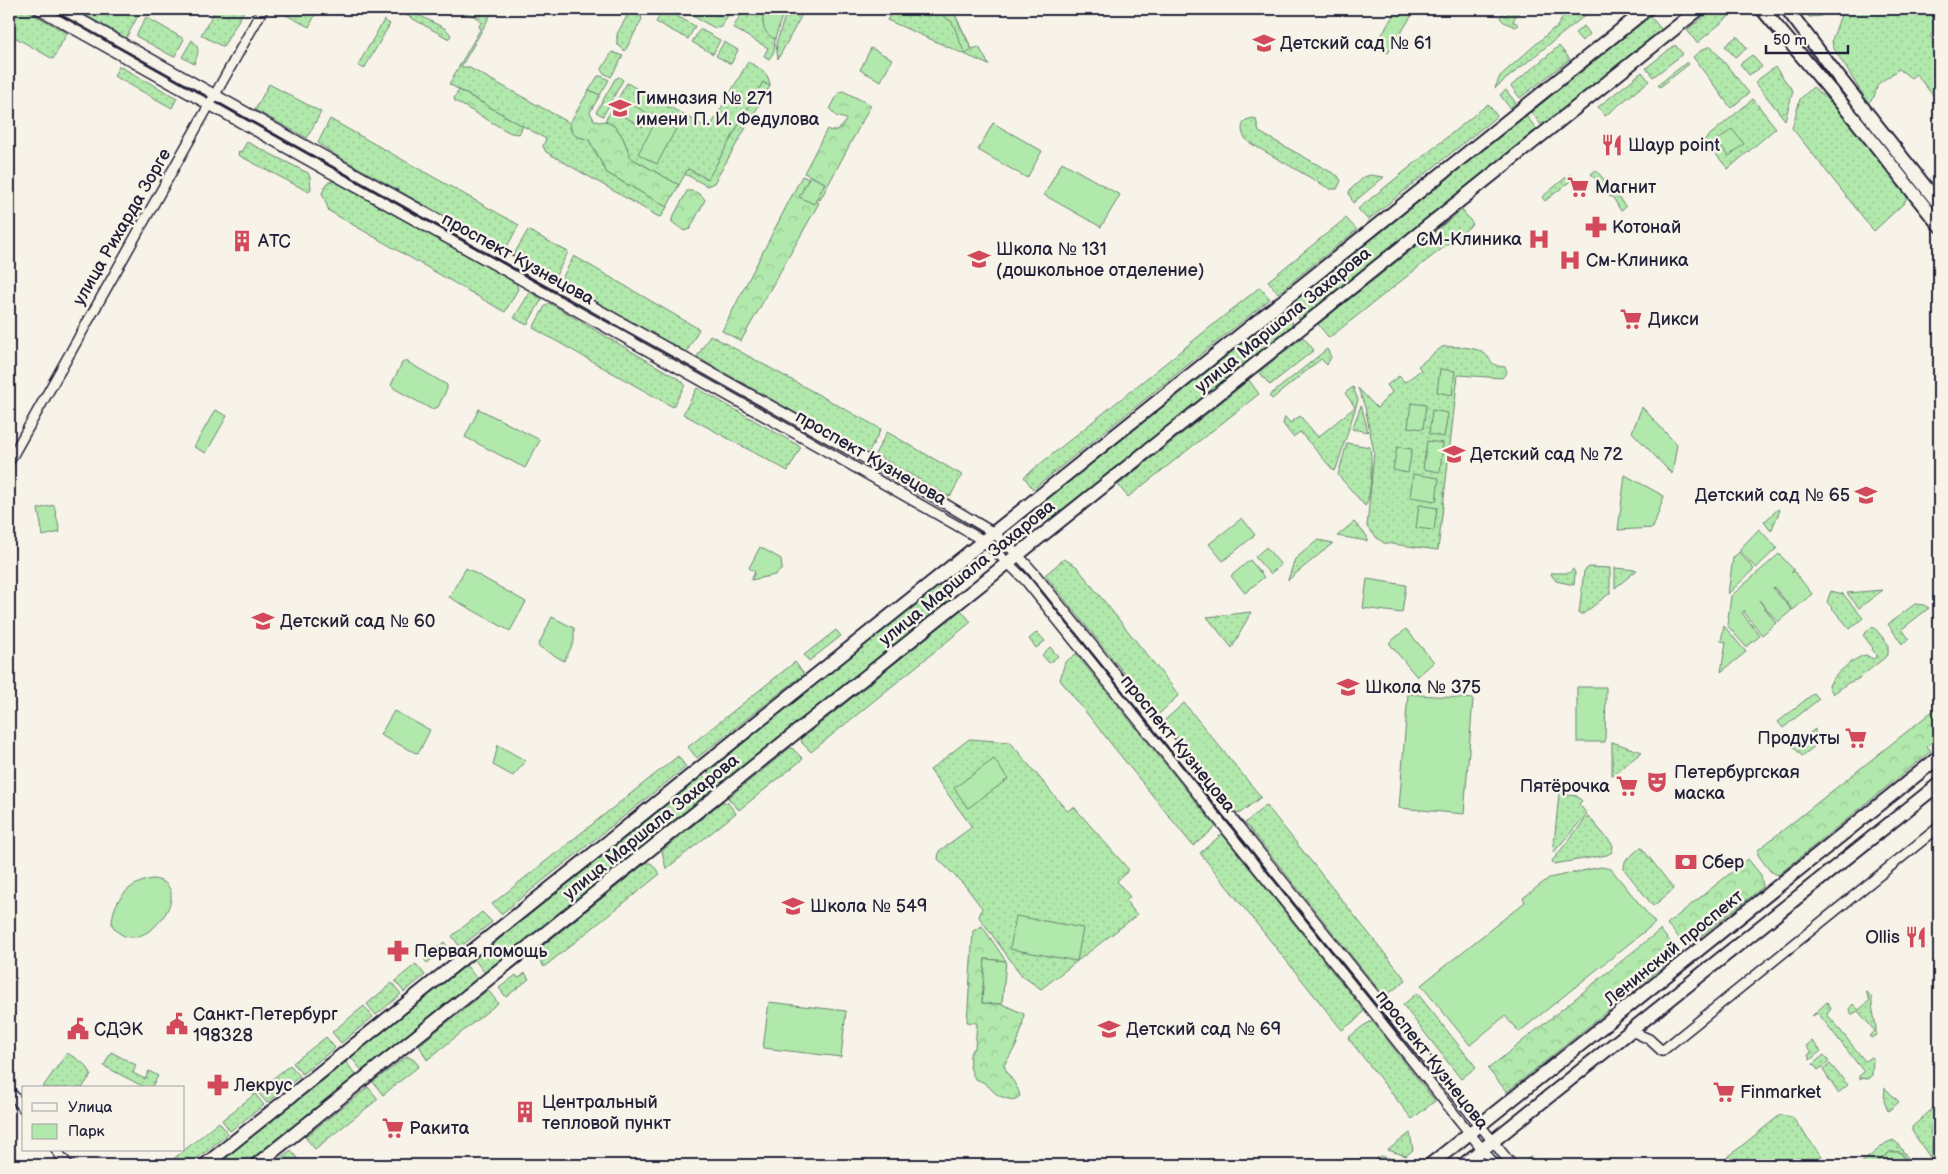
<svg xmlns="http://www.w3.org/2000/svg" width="1948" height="1174" viewBox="0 0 1948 1174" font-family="'Balsamiq Sans',sans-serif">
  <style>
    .grass { fill: url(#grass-dots); stroke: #6a8573 }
    .forest { fill: url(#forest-crowns); stroke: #6a8573 }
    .park { fill: #b1e8ab; stroke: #6a8573 }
    .garden { fill: url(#garden-furrows); stroke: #6a8573 }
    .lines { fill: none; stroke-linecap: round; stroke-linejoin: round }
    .street-casing { stroke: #22223b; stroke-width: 12 }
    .secondary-casing { stroke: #22223b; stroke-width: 16 }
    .street { stroke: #f7f3e8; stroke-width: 9 }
    .secondary { stroke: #f7f3e8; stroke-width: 12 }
    .labels { text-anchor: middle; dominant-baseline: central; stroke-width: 5; stroke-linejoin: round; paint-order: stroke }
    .poi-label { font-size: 18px; fill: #22223b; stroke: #f7f3e8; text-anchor: start }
    .street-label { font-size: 18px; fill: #22223b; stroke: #f7f3e8 }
  </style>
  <defs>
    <pattern id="grass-dots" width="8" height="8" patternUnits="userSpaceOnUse" patternTransform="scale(1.25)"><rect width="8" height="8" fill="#b1e8ab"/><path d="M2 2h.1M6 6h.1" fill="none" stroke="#98c794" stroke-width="1.8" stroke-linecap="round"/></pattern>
    <pattern id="forest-crowns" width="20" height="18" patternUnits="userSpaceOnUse" patternTransform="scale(1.25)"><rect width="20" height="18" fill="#b1e8ab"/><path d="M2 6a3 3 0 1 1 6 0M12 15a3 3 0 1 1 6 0" fill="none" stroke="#98c794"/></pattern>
    <pattern id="garden-furrows" width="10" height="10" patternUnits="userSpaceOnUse" patternTransform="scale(1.25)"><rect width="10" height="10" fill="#b1e8ab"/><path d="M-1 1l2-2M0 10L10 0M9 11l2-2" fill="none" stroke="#98c794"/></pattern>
  </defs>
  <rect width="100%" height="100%" fill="#f7f3e8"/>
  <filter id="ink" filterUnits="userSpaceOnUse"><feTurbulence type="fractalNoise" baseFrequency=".02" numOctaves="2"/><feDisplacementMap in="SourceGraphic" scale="10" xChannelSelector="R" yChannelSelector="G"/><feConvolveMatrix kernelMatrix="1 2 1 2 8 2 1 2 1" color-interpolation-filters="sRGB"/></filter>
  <g filter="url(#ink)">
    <path class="grass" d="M9 9H24L67 33 53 59 9 34Z
      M75 9H134L140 12 126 38Z
      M216 9H245L223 47 201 35Z
      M287 9H318L309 27 284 14Z
      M460 9H482L477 18Z
      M485 9H494L461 67H468L570 123 571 131 576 136 589 140 607 173 667 207 662 216 659 217 546 152 543 146 546 139 449 84 481 28 479 27 481 22 478 20Z
      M631 9H639L642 19 625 51 617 44V34Z
      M664 9 695 26 688 39 656 22Z
      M744 9H765C761 21 763 32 775 39L774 52 769 59 764 56 768 48 733 28Z
      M787 9H805L778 59 776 45Z
      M894 9H952L972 49 979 47 989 65 887 20Z
      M1511 9H1520L1513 21 1519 25 1515 27 1504 22 1500 18 1502 14 1506 16Z
      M1574 9H1593L1495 88 1500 76 1553 29 1555 30 1564 15H1568Z
      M1714 9H1738L1697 43 1687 30Z
      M1801 9H1813L1821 16 1809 17Z
      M1843 9H1939V28L1930 36 1939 47V51L1935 55 1939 61V103L1916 74 1911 78 1899 69 1878 84 1874 97 1868 103 1833 47 1832 40Z
      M411 11 446 29 451 35 449 39 406 15Z
      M1650 16 1662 30 1542 126 1531 112Z
      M146 17 184 39 175 56H172L136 36Z
      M384 20 390 24 364 69 358 65Z
      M1584 26 1590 34 1582 41 1575 33Z
      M700 29 720 40 713 54 692 42Z
      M1737 36 1747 48 1735 57 1725 46Z
      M192 40C201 48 198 54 194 64L182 57Z
      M724 42 738 50 731 64 716 56Z
      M1675 45 1683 54 1653 77 1646 68Z
      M1559 46 1570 59 1520 98 1511 86Z
      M1711 46 1749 93 1731 108 1693 57 1703 49Z
      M612 52 623 56 611 77 602 72V69Z
      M1752 55 1762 67 1749 75 1740 64Z
      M748 62C758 67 770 73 770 86L763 82 708 180 688 169 679 185 631 158 623 138 616 127 605 121 627 83 709 129Z
      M1687 62 1689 64 1660 87 1658 85Z
      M119 66 177 98 172 108 114 76Z
      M1775 67 1793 91 1785 120 1755 82Z
      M1642 72 1649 81 1605 116 1598 107Z
      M598 76H601L609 80 600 95 589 90Z
      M619 77 623 80 603 116 596 112 598 109 615 79Z
      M269 84 321 112 307 138 255 110Z
      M1813 87 1838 108 1908 195 1904 203 1874 231 1792 128 1800 99Z
      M1506 90 1516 103 1510 108 1500 95Z
      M1753 99 1776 128 1728 169 1704 140Z
      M1488 104 1497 116 1368 220 1358 209Z
      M1526 116 1537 129 1300 320 1289 306Z
      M1253 118 1256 119 1259 132 1338 176 1341 181 1337 189H1330L1250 143C1242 137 1239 127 1246 120Z
      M330 119 519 225 505 250 334 154 318 143Z
      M247 142 308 173 310 177 311 189 309 192 240 156 238 154 239 151 241 152Z
      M1596 170 1626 207 1621 211 1612 196 1610 197 1591 174Z
      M1570 174 1573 179 1545 201 1542 197Z
      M1370 175 1384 177 1353 203 1349 193 1350 190 1364 177Z
      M334 181 516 282 518 289 505 312 329 211 322 193 328 182Z
      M1462 210 1473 224 1329 338 1318 324Z
      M1346 218 1357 230 1278 293 1268 281Z
      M528 230 568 252 554 279 513 256Z
      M574 256 699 329 686 353 560 282Z
      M1260 287 1270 299 1033 489 1024 477Z
      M530 292 542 299 527 325 514 318Z
      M549 303 682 381 685 385 673 407 533 328 545 306Z
      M1283 311 1294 325 1050 520 1039 506Z
      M710 335 881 429 868 454 697 357Z
      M1303 337 1314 350 1270 385 1259 372Z
      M1442 347C1452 346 1475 347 1482 352 1493 358 1488 366 1505 367L1507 372 1502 378 1458 375 1438 550 1384 543 1377 538 1367 527 1374 452 1365 407 1358 388 1377 408 1392 392 1387 385 1399 376 1405 382 1421 370 1418 366Z
      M1327 349 1331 357 1327 365 1321 359 1272 399 1269 396Z
      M1249 380 1259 394 1128 497 1118 485Z
      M1353 387 1358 400 1336 469 1334 471 1300 432 1293 437 1283 424 1285 417 1290 423 1300 416 1318 437 1355 407 1345 393Z
      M697 388 801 447 788 471 683 414Z
      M1361 406 1362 408 1368 432 1352 429Z
      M887 432 962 475 951 495 948 496 875 454Z
      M1347 443 1370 447C1372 460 1372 497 1365 506L1338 475Z
      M1778 509 1780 510 1771 531 1764 522Z
      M1354 522 1367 536V541L1337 536Z
      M1318 540 1333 543 1288 580 1295 559Z
      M1064 559 1076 566 1179 695 1160 713 1157 714 1045 575Z
      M1589 567 1610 568V593L1583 614H1579L1584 571Z
      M1615 568 1637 570 1615 588Z
      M1573 569 1575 573 1574 585 1556 581 1550 573H1569Z
      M939 586 951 600 718 786 707 772Z
      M1883 590 1859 608 1847 593Z
      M1831 591 1843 594 1863 618 1850 629 1827 602Z
      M1915 604 1924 605 1929 608 1902 629 1909 639 1902 644 1888 624Z
      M961 610 971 622 811 752 802 743 801 739Z
      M1251 612 1232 648 1207 617Z
      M1873 626 1888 644V655L1858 679 1848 683 1833 694 1829 686C1832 676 1856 656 1866 655L1873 659 1877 656 1872 649 1873 648 1863 635Z
      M836 630 841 636 809 661 804 655Z
      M1037 632 1045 641 1036 648 1029 639Z
      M1050 647 1058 656 1049 663 1042 655Z
      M1076 654 1216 827 1193 846 1060 680 1065 662Z
      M795 662 804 674 697 758 688 747Z
      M1184 703 1261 797 1240 813 1237 814 1165 723V720Z
      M969 739 1010 742 1067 811 1074 807 1129 870 1117 881 1130 897 1126 901 1137 915 1041 989 1022 976 979 917 982 908 966 887 938 859 939 851 972 827 930 770Z
      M1612 742 1642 752 1613 775H1612Z
      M790 748H792L803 759 739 810 728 798Z
      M678 756 686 767 501 914 492 904Z
      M703 775 714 789 485 973 474 959Z
      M1559 794 1577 796 1582 801 1579 804 1587 814 1553 853Z
      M723 801 725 803 727 802 736 813 666 869 662 851Z
      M1266 805 1406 980 1387 995 1384 996 1245 823Z
      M1588 816 1613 845 1612 852 1607 855 1554 864 1552 861Z
      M1222 834 1364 1011 1357 1019 1342 1030 1200 853Z
      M1641 847 1674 889 1653 906 1624 869 1625 861Z
      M646 863H651L660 874 544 967 537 957 543 952 540 948Z
      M482 912 492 922 460 947 452 936Z
      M444 942 451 951 440 960 436 956 427 963 424 959Z
      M416 964 425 975 404 992 395 981Z
      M466 965 477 979 362 1071 351 1057Z
      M525 973 529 979 506 997 499 988 516 975 519 978Z
      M392 983 401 994 376 1015 367 1004Z
      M488 990 498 1003 427 1060 419 1045Z
      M1867 992 1872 998C1871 1011 1877 1021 1876 1035L1871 1038 1869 1036 1875 1031 1858 1011 1851 1015 1849 1009 1853 1004 1859 1010 1870 1000 1866 993Z
      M1417 993 1476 1067 1461 1079 1403 1005Z
      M1827 1002 1831 1009 1827 1014 1865 1061 1871 1057 1873 1058 1872 1075 1868 1079 1859 1078V1076L1864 1072 1818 1013 1812 1016Z
      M364 1006 373 1017 341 1043 332 1032Z
      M1372 1021 1435 1101 1412 1119 1348 1038 1363 1026Z
      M326 1037 335 1048 302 1074 293 1063Z
      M1812 1041 1821 1051 1810 1060 1808 1055 1811 1053 1806 1046Z
      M111 1052 136 1065 133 1073 145 1079 149 1071 158 1076 151 1088H146L104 1066Z
      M67 1053C77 1059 88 1064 91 1075L82 1088H42Z
      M1824 1055 1829 1062 1818 1070 1813 1064Z
      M407 1056 414 1060 419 1066 383 1095 373 1082Z
      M346 1062 357 1076 244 1165H216Z
      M1830 1064 1848 1085 1838 1093 1823 1070Z
      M290 1065 300 1076 267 1103 257 1091Z
      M368 1087 378 1099 315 1149 305 1137Z
      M1885 1088 1899 1102 1888 1111 1884 1101Z
      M255 1094 264 1105 230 1131 222 1120Z
      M1938 1104 1937 1114H1935L1934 1121H1932L1930 1134 1933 1135 1931 1159 1912 1131V1127Z
      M1780 1115 1792 1117 1828 1165H1718Z
      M219 1122 228 1134 189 1165H166Z
      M1410 1133 1413 1150 1406 1156 1388 1150Z
      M1893 1140 1897 1143 1913 1165H1906V1160L1900 1152H1890L1874 1165H1859L1886 1143Z
      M291 1150 299 1161 294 1165H271Z
      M1381 1156 1400 1161 1394 1165H1375L1374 1161Z
      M1530 1157 1543 1165H1520Z"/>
    <path class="forest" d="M679 9H725L730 12 721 27 715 28Z
      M939 9H952L972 50 965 54 952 22 943 16Z
      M763 82 770 86 714 183 707 186 685 174 688 169 708 179Z
      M459 90 523 126 519 134 511 133 505 130 455 101 454 98Z
      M589 90 600 95 590 112 594 120 599 122 605 121 616 127 623 138 631 158 679 185 667 207 607 173 589 140 576 136 571 131 570 123Z
      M843 91 871 105 820 200 817 199 825 183 804 173 827 129C835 134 844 127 846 119L836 116 830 109 839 92Z
      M802 176 809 179 800 197 815 204 816 201 819 203 741 341 722 331Z
      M687 191C693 190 702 194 705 200L690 229 684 231 672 222V219Z
      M1939 706V736L1927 746 1931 751 1778 875 1770 871 1758 855V850Z
      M1748 859 1761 875 1763 887 1687 947 1667 924Z
      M982 926 1006 961 985 959 982 1003 1002 1004 1024 1014 1022 1028 1016 1046 1004 1065C1008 1078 1017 1082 1020 1096L1014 1100C1010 1099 1006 1099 1002 1097 990 1092 990 1083 975 1079 970 1069 968 1062 971 1051L975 1048 977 1023 967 1022 973 931Z
      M1660 930 1680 953 1507 1092 1488 1069Z"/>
    <path class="park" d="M765 9H784L775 39C762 33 761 21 765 9Z
      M1397 9 1414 12 1388 53 1375 46Z
      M871 48 892 59 881 81 860 70Z
      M625 100 650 115 643 127 617 113Z
      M657 119 676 129 657 164 638 154Z
      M993 123 1042 151 1027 178 978 150Z
      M1732 129 1744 144 1729 156 1717 141Z
      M1062 162 1120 195 1101 227 1044 195Z
      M810 176 825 183 814 204 799 197Z
      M406 361 447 385V389L438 407 431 409 395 389 391 385 402 363Z
      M1440 369 1455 371 1452 395 1437 392Z
      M1411 403 1426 405 1423 429 1408 427Z
      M1642 407 1677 445 1672 474 1632 432Z
      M479 409 540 440 525 468 465 437Z
      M215 410 227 416 206 453 194 447Z
      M1432 410 1448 413 1444 437 1429 434Z
      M1427 441 1443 443 1440 472 1423 469Z
      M1397 447 1412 449 1408 473 1393 470Z
      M1413 474 1439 478 1436 501 1410 497Z
      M1625 475 1664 496 1653 528 1618 530Z
      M54 505 60 532 43 536 38 509Z
      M1419 505 1437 508 1434 530 1416 528Z
      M1242 518 1255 535 1223 561 1209 544Z
      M1759 529 1777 548 1756 568 1739 550Z
      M760 547 781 559 782 569 775 575 751 580 755 572 749 568Z
      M1266 547 1281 565 1270 574 1255 557Z
      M1739 552 1754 569 1728 594 1733 558Z
      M1779 554 1794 570 1791 573 1794 571 1812 594 1793 610 1774 587 1773 588 1792 610 1778 622 1759 600 1776 623 1762 635 1744 612 1745 610 1742 613 1760 636 1746 647 1727 625 1731 596Z
      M1250 560 1264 577 1245 593 1231 576Z
      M466 568 526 602 510 631 449 597Z
      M1367 579 1406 585 1402 613 1363 608Z
      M552 617 574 628V642L564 661 538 646Z
      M1724 626 1746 652 1721 672 1726 642 1721 641Z
      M1406 629 1434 662 1417 677 1389 643Z
      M1577 687H1606L1605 742H1577Z
      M1814 693 1819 699 1783 728 1778 722Z
      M1408 694 1473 699 1464 814 1399 808Z
      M394 711 430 730 419 752 416 753 380 735Z
      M498 745 526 761 513 776 493 765Z
      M994 759 1008 779 968 808 954 788Z
      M1601 867 1611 869 1655 923 1519 1032 1505 1016 1470 1045 1421 985 1525 902 1523 898 1549 878Z
      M152 879C203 883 139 968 112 925 112 901 128 883 152 879Z
      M1016 916 1083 928 1077 961 1010 949Z
      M985 959 1006 961 1002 1004 982 1003Z
      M769 1002 846 1011 841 1057 763 1048Z
      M1890 1152H1900L1906 1160V1165H1874Z"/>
    <path class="garden" d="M1815 729V746L1802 756 1793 746Z"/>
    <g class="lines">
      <g class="street-casing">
        <path id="street" d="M38 9 807 440 984 541 1008 563 1026 581 1374 1013 1495 1165
          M62 9 932 496 994 533 1018 555 1035 574 1512 1165
          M9 462 263 9
          M1631 1031 1649 1039 1662 1051 1939 827
          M9 1090 24 1109
          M56 1150 68 1165"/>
      </g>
      <g class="secondary-casing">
        <path id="secondary" d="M1762 9 1857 122 1939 225
          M1787 9 1837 75 1939 204
          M205 1165 1647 9
          M256 1165 1699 9
          M1430 1165 1939 757
          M1463 1165 1939 784"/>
      </g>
      <use href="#street" class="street"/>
      <use href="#secondary" class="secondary"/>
    </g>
  </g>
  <defs>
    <g id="school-bare" transform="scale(1.725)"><path d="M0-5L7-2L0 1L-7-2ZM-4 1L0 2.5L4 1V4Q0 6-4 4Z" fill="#d1495b" stroke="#f7f3e8" stroke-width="2.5" paint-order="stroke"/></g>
    <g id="restaurant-bare" transform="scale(1.725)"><path d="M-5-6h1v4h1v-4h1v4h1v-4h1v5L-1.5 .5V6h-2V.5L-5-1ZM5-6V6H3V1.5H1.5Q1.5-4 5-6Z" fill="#d1495b" stroke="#f7f3e8" stroke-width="2.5" paint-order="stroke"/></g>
    <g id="supermarket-bare" transform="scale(1.725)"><path d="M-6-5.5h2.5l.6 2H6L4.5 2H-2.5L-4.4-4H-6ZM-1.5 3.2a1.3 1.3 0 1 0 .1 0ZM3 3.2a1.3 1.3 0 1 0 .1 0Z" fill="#d1495b" stroke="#f7f3e8" stroke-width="2.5" paint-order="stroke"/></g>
    <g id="pharmacy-bare" transform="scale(1.725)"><path d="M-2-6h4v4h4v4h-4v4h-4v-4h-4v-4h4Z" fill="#d1495b" stroke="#f7f3e8" stroke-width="2.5" paint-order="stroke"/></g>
    <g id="hospital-bare" transform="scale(1.725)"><path d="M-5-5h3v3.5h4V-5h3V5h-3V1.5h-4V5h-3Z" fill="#d1495b" stroke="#f7f3e8" stroke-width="2.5" paint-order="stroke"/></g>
    <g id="building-bare" transform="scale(1.725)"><path d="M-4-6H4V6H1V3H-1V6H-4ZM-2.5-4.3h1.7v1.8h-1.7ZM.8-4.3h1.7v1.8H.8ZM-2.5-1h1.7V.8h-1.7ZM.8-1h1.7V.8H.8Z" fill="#d1495b" stroke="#f7f3e8" stroke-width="2.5" paint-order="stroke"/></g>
    <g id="theatre-bare" transform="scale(1.725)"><path d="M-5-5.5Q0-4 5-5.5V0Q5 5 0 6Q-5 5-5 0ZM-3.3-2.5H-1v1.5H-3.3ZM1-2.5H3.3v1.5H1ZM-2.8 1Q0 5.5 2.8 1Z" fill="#d1495b" stroke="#f7f3e8" stroke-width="2.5" paint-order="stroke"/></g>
    <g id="bank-bare" transform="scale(1.725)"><path d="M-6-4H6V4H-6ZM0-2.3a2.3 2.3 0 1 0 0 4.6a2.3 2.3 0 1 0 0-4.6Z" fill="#d1495b" stroke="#f7f3e8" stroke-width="2.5" paint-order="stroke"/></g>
    <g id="civic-bare" transform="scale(1.725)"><path d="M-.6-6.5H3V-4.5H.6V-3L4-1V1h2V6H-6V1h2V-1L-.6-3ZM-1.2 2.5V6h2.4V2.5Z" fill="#d1495b" stroke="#f7f3e8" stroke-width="2.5" paint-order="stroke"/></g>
  </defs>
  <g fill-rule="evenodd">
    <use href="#school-bare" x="1264" y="43"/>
    <use href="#school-bare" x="620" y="108"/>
    <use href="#restaurant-bare" x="1612" y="145"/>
    <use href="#supermarket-bare" x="1578" y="187"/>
    <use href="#pharmacy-bare" x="1596" y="227"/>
    <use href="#hospital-bare" x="1539" y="239"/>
    <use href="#building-bare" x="242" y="241"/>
    <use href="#school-bare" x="979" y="259"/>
    <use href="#hospital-bare" x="1570" y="260"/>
    <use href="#supermarket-bare" x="1631" y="319"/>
    <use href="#school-bare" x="1454" y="454"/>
    <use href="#school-bare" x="1866" y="495"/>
    <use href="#school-bare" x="263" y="621"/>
    <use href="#school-bare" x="1348" y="687"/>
    <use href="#supermarket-bare" x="1856" y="738"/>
    <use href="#theatre-bare" x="1657" y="782"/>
    <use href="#supermarket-bare" x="1627" y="786"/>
    <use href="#bank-bare" x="1686" y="862"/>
    <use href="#school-bare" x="793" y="906"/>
    <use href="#restaurant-bare" x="1916" y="937"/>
    <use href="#pharmacy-bare" x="398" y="951"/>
    <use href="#civic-bare" x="177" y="1024"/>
    <use href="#civic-bare" x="78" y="1029"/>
    <use href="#school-bare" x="1109" y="1029"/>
    <use href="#pharmacy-bare" x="218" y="1085"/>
    <use href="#supermarket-bare" x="1724" y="1092"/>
    <use href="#building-bare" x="525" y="1112"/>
    <use href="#supermarket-bare" x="393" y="1128"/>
  </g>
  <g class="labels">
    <g class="poi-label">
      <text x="1280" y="43">Детский сад № 61</text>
      <text x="636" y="98">Гимназия № 271<tspan x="636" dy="21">имени П. И. Федулова</tspan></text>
      <text x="1628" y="145">Шаур point</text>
      <text x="1595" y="187">Магнит</text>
      <text x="1612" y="227">Котонай</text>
      <text x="1522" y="239" text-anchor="end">СМ-Клиника</text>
      <text x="258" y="241">АТС</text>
      <text x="996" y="249">Школа № 131<tspan x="996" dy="21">(дошкольное отделение)</tspan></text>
      <text x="1586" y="260">См-Клиника</text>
      <text x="1648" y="319">Дикси</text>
      <text x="1470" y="454">Детский сад № 72</text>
      <text x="1850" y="495" text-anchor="end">Детский сад № 65</text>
      <text x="280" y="621">Детский сад № 60</text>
      <text x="1365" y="687">Школа № 375</text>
      <text x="1840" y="738" text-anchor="end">Продукты</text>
      <text x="1674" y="772">Петербургская<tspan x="1674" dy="21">маска</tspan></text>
      <text x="1610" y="786" text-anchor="end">Пятёрочка</text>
      <text x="1702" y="862">Сбер</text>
      <text x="810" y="906">Школа № 549</text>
      <text x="1900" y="937" text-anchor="end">Ollis</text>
      <text x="414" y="951">Первая помощь</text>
      <text x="193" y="1014">Санкт-Петербург<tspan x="193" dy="21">198328</tspan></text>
      <text x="94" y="1029">СДЭК</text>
      <text x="1126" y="1029">Детский сад № 69</text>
      <text x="234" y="1085">Лекрус</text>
      <text x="1740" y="1092">Finmarket</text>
      <text x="542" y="1102">Центральный<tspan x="542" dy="21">тепловой пункт</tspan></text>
      <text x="409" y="1128">Ракита</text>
    </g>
    <g class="street-label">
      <text transform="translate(122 227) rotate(-60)">улица Рихарда Зорге</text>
      <text transform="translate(518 259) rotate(29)">проспект Кузнецова</text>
      <text transform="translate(1283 320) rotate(-39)">улица Маршала Захарова</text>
      <text transform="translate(871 458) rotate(30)">проспект Кузнецова</text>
      <text transform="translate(967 573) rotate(-39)">улица Маршала Захарова</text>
      <text transform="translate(1178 744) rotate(51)">проспект Кузнецова</text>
      <text transform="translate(651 827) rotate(-39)">улица Маршала Захарова</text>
      <text transform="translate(1674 948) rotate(-39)">Ленинский проспект</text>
      <text transform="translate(1432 1060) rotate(52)">проспект Кузнецова</text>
    </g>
  </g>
  <rect width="1948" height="1174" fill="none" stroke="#f7f3e8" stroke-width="30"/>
  <rect x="15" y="15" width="1918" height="1144" fill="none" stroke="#22223b" stroke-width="2" filter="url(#ink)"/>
  <rect x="22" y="1086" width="162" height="65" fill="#f7f3e8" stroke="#a29fa3"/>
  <rect x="32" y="1103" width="25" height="8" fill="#f7f3e8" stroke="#a29fa3"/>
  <text x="68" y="1112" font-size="15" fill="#22223b">Улица</text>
  <rect x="32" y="1124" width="25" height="15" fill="#b1e8ab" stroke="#a29fa3"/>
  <text x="68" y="1136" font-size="15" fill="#22223b">Парк</text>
  <path d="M1766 45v8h82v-8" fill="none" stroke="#22223b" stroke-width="2.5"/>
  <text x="1773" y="45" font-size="15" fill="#22223b" stroke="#f7f3e8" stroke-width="4" paint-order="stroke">50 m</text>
</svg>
